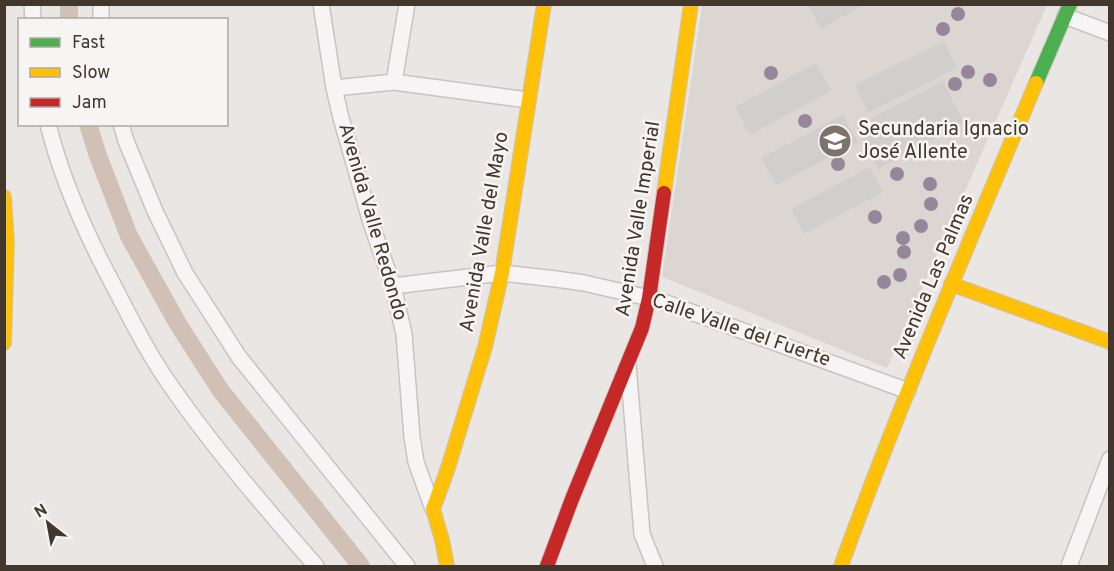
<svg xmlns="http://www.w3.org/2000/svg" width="1114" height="571" viewBox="0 0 1114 571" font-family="Overpass,sans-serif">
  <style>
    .built { fill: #dcd6d3 }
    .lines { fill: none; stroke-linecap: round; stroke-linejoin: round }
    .canal { stroke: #d1c0b5; stroke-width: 18 }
    .building { fill: #d1cfcd }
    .street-casing { stroke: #c7c4c2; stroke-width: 18 }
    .fast-casing { stroke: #c7c4c2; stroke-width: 16 }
    .slow-casing { stroke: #c7c4c2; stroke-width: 16 }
    .jam-casing { stroke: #c7c4c2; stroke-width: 16 }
    .street { stroke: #f6f4f4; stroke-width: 15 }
    .fast { stroke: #4caf50; stroke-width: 14 }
    .slow { stroke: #ffc107; stroke-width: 14 }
    .jam { stroke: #c62828; stroke-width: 14 }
    .tree { fill: #958799 }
    .labels { text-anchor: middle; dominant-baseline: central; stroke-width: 5; stroke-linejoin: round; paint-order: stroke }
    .poi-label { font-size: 20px; fill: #41372c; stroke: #f7f5f3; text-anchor: start }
    .street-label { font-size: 20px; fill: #41372c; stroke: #f7f5f3 }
  </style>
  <rect width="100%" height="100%" fill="#e9e6e4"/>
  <path class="built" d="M702 5H1047L887 368 662 277Z"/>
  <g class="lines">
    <path class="canal" d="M69 4V20
      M88 124 98 156 129 236 178 324 221 391 361 566"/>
  </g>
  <path class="building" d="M808 4H865L821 29Z
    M944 41 957 68 868 113 855 85Z
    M816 63 831 91 750 135 735 107Z
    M943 81 964 123 878 169 856 127Z
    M843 115 858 142 776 185 761 158Z
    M870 167 883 192 804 234 791 209Z"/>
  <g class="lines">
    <g class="street-casing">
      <path id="street" d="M32 4 33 20
        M101 4V20
        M321 4 334 88 341 118 371 223 393 286 404 334 412 437 416 462 433 509
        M1065 16 1110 33
        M394 82 407 4
        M334 88 394 82 528 100
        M48 124C61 177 82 225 107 273 128 313 148 355 175 392 218 453 267 510 316 566
        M121 124 126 141 155 211 185 273 239 357 407 566
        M393 286 502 273 556 279 584 283 658 300 908 391
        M628 365 642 534 655 566
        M1069 566 1110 459"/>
    </g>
    <g class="fast-casing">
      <path id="fast" d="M1036 83 1070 4"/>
    </g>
    <g class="slow-casing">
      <path id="slow" d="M664 193 691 4
        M4 197 7 241 4 343
        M951 284 1110 342
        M447 566 442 540 433 509 447 471 485 347 502 273 544 4
        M841 566C900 403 969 243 1036 83"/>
    </g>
    <g class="jam-casing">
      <path id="jam" d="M547 566 572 499 642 328 649 298 664 193"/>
    </g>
    <use href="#street" class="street"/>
    <use href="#fast" class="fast"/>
    <use href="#slow" class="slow"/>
    <use href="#jam" class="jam"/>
  </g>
  <g class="tree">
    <circle cx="958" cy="14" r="7"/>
    <circle cx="943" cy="29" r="7"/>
    <circle cx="968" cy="72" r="7"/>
    <circle cx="771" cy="73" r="7"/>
    <circle cx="990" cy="80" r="7"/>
    <circle cx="955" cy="84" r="7"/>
    <circle cx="805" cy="121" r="7"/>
    <circle cx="838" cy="164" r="7"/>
    <circle cx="897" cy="174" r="7"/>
    <circle cx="930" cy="184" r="7"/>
    <circle cx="931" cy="204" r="7"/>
    <circle cx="875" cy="217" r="7"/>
    <circle cx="921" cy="226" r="7"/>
    <circle cx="903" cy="238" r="7"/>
    <circle cx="904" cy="252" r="7"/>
    <circle cx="900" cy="275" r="7"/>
    <circle cx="884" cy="282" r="7"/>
  </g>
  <defs>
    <g id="school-disc" transform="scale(1.725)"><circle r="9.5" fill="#7c746c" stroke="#f7f5f3"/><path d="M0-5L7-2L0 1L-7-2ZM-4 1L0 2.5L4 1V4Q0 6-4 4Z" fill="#fff"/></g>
  </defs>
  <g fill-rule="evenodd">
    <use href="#school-disc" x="835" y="141"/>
  </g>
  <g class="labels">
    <g class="poi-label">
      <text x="858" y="130">Secundaria Ignacio<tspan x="858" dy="23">José Allente</tspan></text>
    </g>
    <g class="street-label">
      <text transform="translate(639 219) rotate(-81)">Avenida Valle Imperial</text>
      <text transform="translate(372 222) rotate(74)">Avenida Valle Redondo</text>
      <text transform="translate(485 232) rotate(-80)">Avenida Valle del Mayo</text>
      <text transform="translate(934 277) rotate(-67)">Avenida Las Palmas</text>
      <text transform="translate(741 331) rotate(19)">Calle Valle del Fuerte</text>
    </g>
  </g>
  <rect width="1114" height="571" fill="none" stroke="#41372c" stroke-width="12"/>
  <rect x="18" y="18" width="210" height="108" fill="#f7f5f3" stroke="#aea9a3" stroke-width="1.5"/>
  <rect x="30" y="38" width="30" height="9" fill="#4caf50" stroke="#aea9a3" stroke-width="1.5"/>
  <text x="72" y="48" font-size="18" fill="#41372c">Fast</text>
  <rect x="30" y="68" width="30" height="9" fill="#ffc107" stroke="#aea9a3" stroke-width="1.5"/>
  <text x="72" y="78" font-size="18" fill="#41372c">Slow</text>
  <rect x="30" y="98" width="30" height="9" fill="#c62828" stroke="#aea9a3" stroke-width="1.5"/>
  <text x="72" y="108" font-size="18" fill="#41372c">Jam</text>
  <g transform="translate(48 523) rotate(329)" stroke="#f7f5f3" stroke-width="4.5" paint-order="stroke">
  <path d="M0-4.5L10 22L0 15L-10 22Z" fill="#41372c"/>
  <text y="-9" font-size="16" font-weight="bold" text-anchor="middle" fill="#41372c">N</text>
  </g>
</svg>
